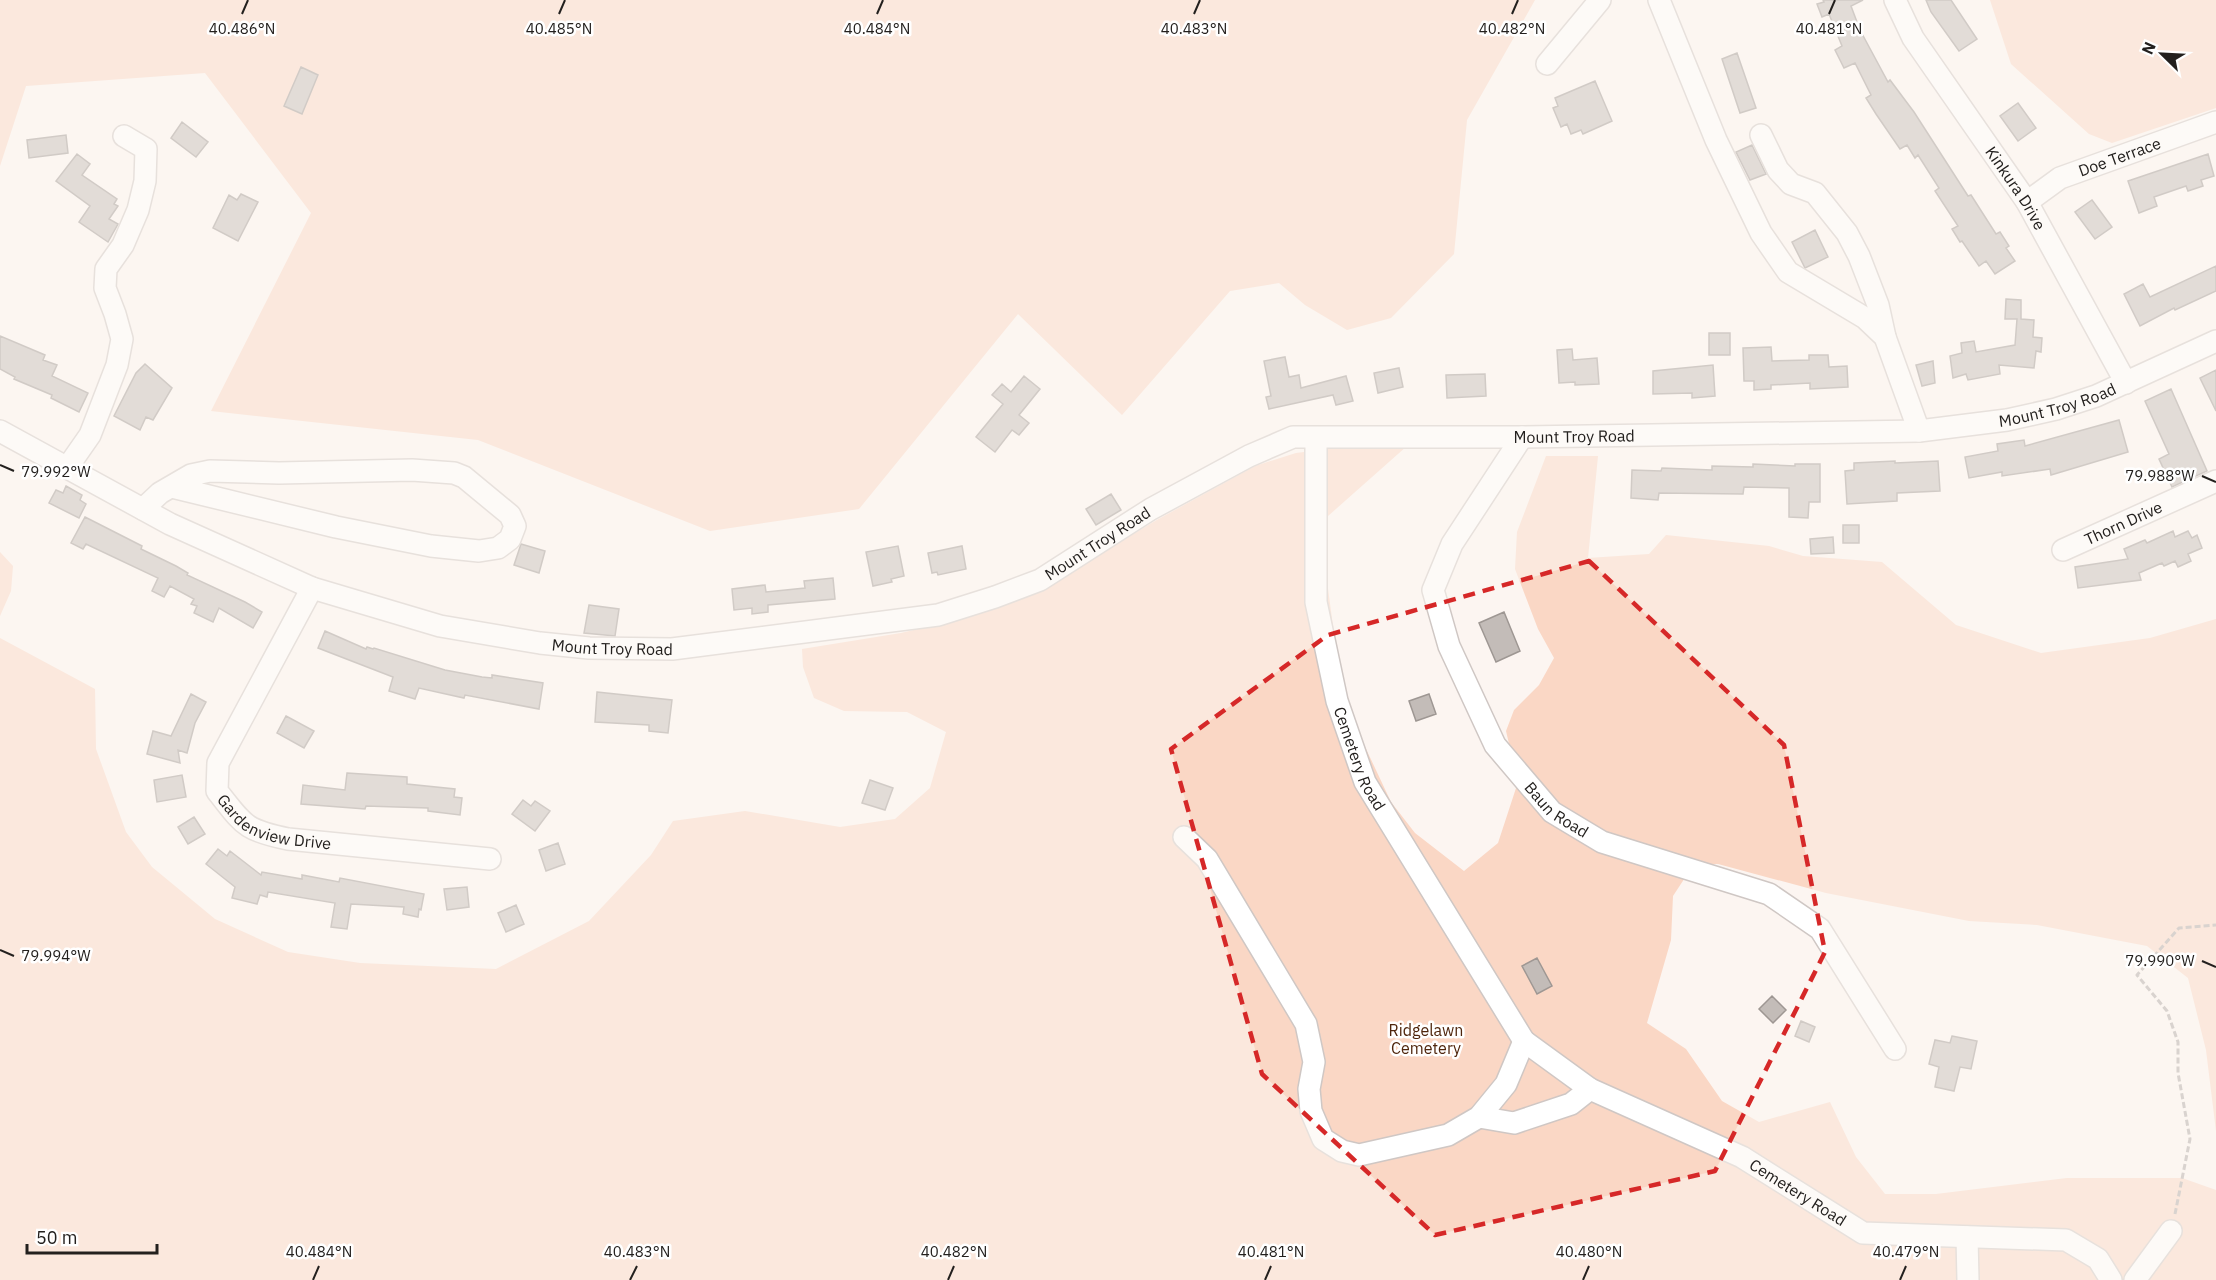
<svg xmlns="http://www.w3.org/2000/svg" width="2216" height="1280" viewBox="0 0 2216 1280" font-family="'IBM Plex Sans',sans-serif">
  <style>
    .green { fill: #fad7c5 }
    .building { fill: #c3bcb8; stroke: #9e9793; stroke-width: 1.5 }
    .lines { fill: none; stroke-linecap: round; stroke-linejoin: round }
    .minor-casing { stroke: #cfc7c4; stroke-width: 24 }
    .path { stroke: #afa9a6; stroke-width: 3; stroke-dasharray: 6 3; stroke-linecap: butt }
    .minor { stroke: #fff; stroke-width: 21 }
    .marked { fill: none; stroke: #d62828; stroke-width: 4.5; stroke-dasharray: 12 8; stroke-linejoin: round }
    .ticks { fill: none; stroke: #23201e; stroke-width: 2 }
    .labels { text-anchor: middle; dominant-baseline: central; stroke-width: 5; stroke-linejoin: round; paint-order: stroke }
    .street-label { font-size: 16px; fill: #23201e; stroke: #fff }
    .park-label { font-size: 16px; fill: #4f260d; stroke: #fff }
    .ticks-label { font-size: 15px; text-anchor: middle; fill: #23201e; stroke: #fff; stroke-width: 5; stroke-linejoin: round; paint-order: stroke }
  </style>
  <rect width="100%" height="100%" fill="#fcf5f1"/>
  <path class="green" d="M0 0H1535L1467 120 1454 254 1391 318 1347 330 1305 305 1279 283 1230 291 1122 415 1018 314 859 509 710 531 478 440 211 411 311 213 205 73 26 86 0 166Z
    M1990 0H2216V108L2112 143 2089 134 2011 64Z
    M1353 446H1407L1328 516 1326 574 1343 700 1391 802 1415 833 1464 871 1498 843 1518 782 1506 731 1514 710 1539 685 1554 658 1538 629 1515 569 1517 532 1546 456H1598L1588 558 1649 554 1666 535 1769 546 1803 556 1882 562 1956 625 2041 653 2150 638 2216 619V1131L2206 1050 2188 978 2147 946 2037 925 1969 921 1826 893 1718 864H1694L1673 896 1671 940 1647 1023 1686 1049 1722 1101 1759 1122 1830 1102 1856 1157 1885 1194H1936L2067 1178H2182L2216 1190V1280H0V638L95 689 96 749 126 832 152 867 215 919 288 952 360 963 496 969 589 921 651 855 673 821 745 811 840 827 895 819 930 788 946 732 907 712 844 711 814 698 803 667 802 649 901 633 968 617 1032 595 1155 521 1255 466 1296 453Z
    M0 552 13 566 11 591 0 616Z"/>
  <path class="building" d="M1823 0H1863L1851 6 1860 30 1888 82 1890 80 1914 112 1968 196 1971 195 1996 234 2000 232 2009 246 2006 248 2015 261 1995 274 1986 261 1979 266 1962 241 1960 242 1952 229 1958 226 1935 191 1939 188 1918 155 1915 158 1907 145 1900 149 1876 114 1866 98 1871 95 1855 63 1844 68 1835 50 1842 46 1829 14 1822 17 1817 4 1824 2Z
    M1926 0H1951L1977 39 1959 51 1931 12Z
    M1737 53 1756 108 1740 113 1722 59Z
    M301 67 318 75 302 114 284 106Z
    M1595 81 1612 121 1583 134 1581 130 1571 134 1567 124 1561 127 1553 108 1558 106 1555 98Z
    M2018 103 2036 128 2018 141 2000 116Z
    M182 122 208 142 196 157 171 138Z
    M66 135 68 153 29 158 27 140Z
    M1752 145 1766 174 1750 180 1736 152Z
    M77 154 90 164 82 175 117 199 114 204 118 206 109 219 118 224 108 242 79 222 90 206 56 181Z
    M2208 154 2214 176 2201 180 2203 186 2188 191 2186 186 2154 197 2157 206 2139 213 2128 181Z
    M241 194 258 202 238 241 213 228 229 195 237 200Z
    M2092 200 2112 227 2095 239 2075 212Z
    M1815 230 1828 257 1805 268 1792 242Z
    M2216 266V291L2175 310 2174 308 2140 326 2124 294 2143 284 2150 297Z
    M2006 299 2021 300V319L2034 320 2033 337 2042 338 2041 352 2036 351 2034 368 1999 365 2000 374 1968 380 1966 374 1953 378 1950 356 1962 353 1961 343 1974 341 1976 352 2015 345 2017 319H2005Z
    M1709 333H1730V355H1709Z
    M0 336 45 355 43 360 57 365 52 376 88 393 79 412 51 398 52 395 14 379 15 377 0 369Z
    M1771 347 1772 361 1809 360V355H1828L1829 367 1847 366 1848 387 1810 389V383L1771 385V389L1754 390V381H1744L1743 348Z
    M1572 349 1573 360 1597 358 1599 384 1575 385V382L1559 383 1557 350Z
    M1285 357 1289 377 1299 375 1301 388 1346 376 1353 401 1336 405 1333 395 1269 409 1266 397 1271 396 1264 361Z
    M1933 361 1935 383 1922 386 1916 365Z
    M145 364 172 388 153 420 146 417 140 430 114 416 136 373Z
    M1713 365 1715 396 1692 398V393L1653 394V371Z
    M1399 368 1403 387 1378 393 1374 373Z
    M2216 370V411L2200 378Z
    M1485 374 1486 396 1447 398 1446 375Z
    M1024 376 1040 389 1019 415 1029 423 1019 435 1012 430 995 452 976 437 1003 404 992 395 1002 384 1011 392Z
    M2171 389 2207 471 2172 487 2159 459 2169 454 2145 401Z
    M2119 420 2128 452 2051 475 2050 469 2002 476V472L1969 478 1965 457 1998 451 1997 444 2024 440 2025 446Z
    M1895 461V463L1938 461 1940 491 1897 493V501L1847 504 1845 471 1854 470V463Z
    M1753 464 1795 466V464H1820V502H1809L1808 518 1789 517V488L1744 487 1743 494 1659 493 1658 500 1631 498 1632 470 1661 471 1662 468 1712 470V466L1753 467Z
    M66 486 82 495 80 500 86 504 79 518 49 503 56 490 63 493Z
    M1111 494 1121 510 1096 525 1086 509Z
    M85 517 142 546 141 549 176 566 188 573 187 575 245 602 262 612 253 628 219 608 213 622 194 613 197 606 191 604 194 599 170 586 164 597 152 591 158 578 86 544 83 549 71 543Z
    M1843 525H1859V543H1843Z
    M2173 531 2175 537 2188 531 2192 538 2197 535 2202 548 2188 554 2191 561 2178 567 2175 561 2164 566 2162 563 2139 573 2141 580 2078 588 2075 567 2128 559 2124 549 2145 540 2147 543Z
    M1833 537 1834 553 1811 554 1810 539Z
    M521 544 545 551 539 573 514 565Z
    M898 546 904 576 891 579 892 582 873 586 866 552Z
    M962 546 966 569 938 575 937 572 932 573 928 553Z
    M833 578 835 599 768 605V612L752 614V608L734 610 732 589 765 585 766 592 805 588 804 581Z
    M589 605 619 609 615 636 584 633Z
    M1504 612 1520 651 1496 662 1479 623Z
    M325 631 366 649 367 647 373 649 374 648 445 670 482 677 492 678V675L543 683 539 709 465 695 464 698 419 688 415 699 389 691 393 677 318 648Z
    M597 692 672 700 668 733 649 731V725L595 722Z
    M191 694 206 702 195 723 187 753 178 750 180 763 147 754 153 731 171 736Z
    M1429 694 1436 714 1416 721 1409 701Z
    M286 716 314 731 304 748 277 733Z
    M347 773 407 777V784L455 789 454 797 462 798 460 815 428 811V808L366 806 365 809 301 804 303 785 345 790Z
    M182 775 186 797 157 802 154 780Z
    M870 780 893 788 885 810 862 803Z
    M523 800 531 806 535 801 550 811 535 831 512 814Z
    M194 817 205 834 188 844 178 827Z
    M558 843 565 864 546 871 539 850Z
    M218 849 227 856 230 851 261 875 262 872 302 879V875L339 882 340 878 424 894 421 910 419 909 418 917 403 914 404 907 351 904 347 929 331 927 335 903 268 892 267 897 260 895 257 904 232 898 235 887 206 864Z
    M467 887 469 907 447 910 444 889Z
    M516 905 524 924 506 932 498 913Z
    M1537 958 1552 986 1537 994 1522 966Z
    M1772 996 1786 1010 1773 1023 1759 1009Z
    M1801 1021 1815 1027 1809 1042 1795 1036Z
    M1952 1036 1977 1041 1971 1069 1960 1067 1954 1091 1935 1087 1939 1067 1929 1064 1935 1040 1950 1043Z"/>
  <g class="lines">
    <g class="minor-casing">
      <g id="minor">
        <path d="M1659 0 1716 140 1761 233 1788 272 1865 318 1885 337 1919 431"/>
        <path id="s1" d="M1895 0 1913 38 2027 202 2126 383"/>
        <path d="M1547 64 1600 0"/>
        <path d="M1761 135 1778 170 1791 184 1815 193 1847 233 1859 256 1878 305 1885 337"/>
        <path id="s2" d="M2027 202 2060 178 2216 122"/>
        <path id="s3" d="M0 431 170 524 312 588 440 626 540 643 589 648 672 649 938 615 995 597 1040 580 1151 509 1249 456 1293 437H1522L1919 431 2007 420 2056 409 2096 396 2216 341"/>
        <path id="s4" d="M1522 437 1452 544 1433 590 1449 646 1495 745 1552 812 1602 842 1769 894 1820 929 1895 1049"/>
        <path id="s5" d="M1316 438V602L1337 701 1365 782 1524 1041 1590 1089 1742 1157 1863 1233 2066 1240 2098 1259 2111 1280"/>
        <path d="M67 468 90 435 117 365 122 339 115 314 105 288 106 269 123 245 138 210 145 181 146 149 124 136"/>
        <path d="M143 509 160 493 191 475 210 471 279 473 412 470 454 473 464 477 510 515 515 526 510 539 498 548 479 551 431 546 336 527 172 487"/>
        <path id="s6" d="M2063 550 2216 481"/>
        <path id="s7" d="M312 588 218 763 217 791C244 825 244 830 288 839L490 859"/>
        <path d="M1184 837 1207 859 1306 1024 1314 1062 1309 1089 1311 1111 1323 1139 1342 1151 1359 1155 1448 1135 1479 1117 1506 1084 1524 1041"/>
        <path d="M1479 1117 1514 1123 1571 1104 1590 1089"/>
        <path d="M1967 1237 1968 1280"/>
        <path d="M2135 1280 2171 1231"/>
      </g>
    </g>
    <path class="path" d="M2175 1214 2190 1139 2178 1073V1042L2167 1011 2137 975 2179 928 2216 925"/>
    <use href="#minor" class="minor"/>
  </g>
  <path d="M0 0H2216V1280H0ZM1589 561 1784 745 1825 952 1715 1171 1435 1235 1262 1074 1171 749 1328 635Z" fill="#fcf5f1" fill-opacity=".55" fill-rule="evenodd"/>
  <path class="marked" d="M1589 561 1784 745 1825 952 1715 1171 1435 1235 1262 1074 1171 749 1328 635Z"/>
  <path class="ticks" d="M242 14 248 0M559 14 565 0M877 14 883 0M1194 14 1200 0M1512 14 1518 0M1829 14 1835 0M0 465 14 471M2202 476 2216 482M0 950 14 956M2202 961 2216 967M313 1280 319 1266M630 1280 637 1266M948 1280 954 1266M1265 1280 1271 1266M1583 1280 1589 1266M1900 1280 1906 1266"/>
  <g class="labels">
    <g class="street-label">
      <text stroke="none"><textPath href="#s2" startOffset="104">Doe Terrace</textPath></text>
      <text stroke="none"><textPath href="#s1" startOffset="224">Kinkura Drive</textPath></text>
      <text stroke="none"><textPath href="#s3" startOffset="2151">Mount Troy Road</textPath></text>
      <text stroke="none"><textPath href="#s3" startOffset="1665">Mount Troy Road</textPath></text>
      <text stroke="none"><textPath href="#s6" startOffset="66">Thorn Drive</textPath></text>
      <text stroke="none"><textPath href="#s3" startOffset="1161">Mount Troy Road</textPath></text>
      <text stroke="none"><textPath href="#s3" startOffset="657">Mount Troy Road</textPath></text>
      <text stroke="none"><textPath href="#s5" startOffset="327">Cemetery Road</textPath></text>
      <text stroke="none"><textPath href="#s4" startOffset="435">Baun Road</textPath></text>
      <text stroke="none"><textPath href="#s7" startOffset="296">Gardenview Drive</textPath></text>
      <text stroke="none"><textPath href="#s5" startOffset="969">Cemetery Road</textPath></text>
    </g>
    <g class="park-label">
      <text x="1426" y="1030">Ridgelawn<tspan x="1426" dy="18">Cemetery</tspan></text>
    </g>
  </g>
  <g class="ticks-label">
    <text x="242" y="34">40.486°N</text>
    <text x="559" y="34">40.485°N</text>
    <text x="1194" y="34">40.483°N</text>
    <text x="1512" y="34">40.482°N</text>
    <text x="877" y="34">40.484°N</text>
    <text x="1829" y="34">40.481°N</text>
    <text x="56" y="477">79.992°W</text>
    <text x="2160" y="481">79.988°W</text>
    <text x="56" y="961">79.994°W</text>
    <text x="2160" y="966">79.990°W</text>
    <text x="319" y="1257">40.484°N</text>
    <text x="637" y="1257">40.483°N</text>
    <text x="954" y="1257">40.482°N</text>
    <text x="1271" y="1257">40.481°N</text>
    <text x="1589" y="1257">40.480°N</text>
    <text x="1906" y="1257">40.479°N</text>
  </g>
  <g transform="translate(2162 54) rotate(294)" stroke="#ffffff" stroke-width="4.5" paint-order="stroke">
  <path d="M0-4.5L10 22L0 15L-10 22Z" fill="#23201e"/>
  <text y="-9" font-size="16" font-weight="bold" text-anchor="middle" fill="#23201e">N</text>
  </g>
  <path d="M27 1244v9h130v-9" fill="none" stroke="#23201e" stroke-width="3"/>
  <text x="36" y="1244" font-size="18" fill="#23201e" stroke="#ffffff" stroke-width="4.5" paint-order="stroke">50 m</text>
</svg>
